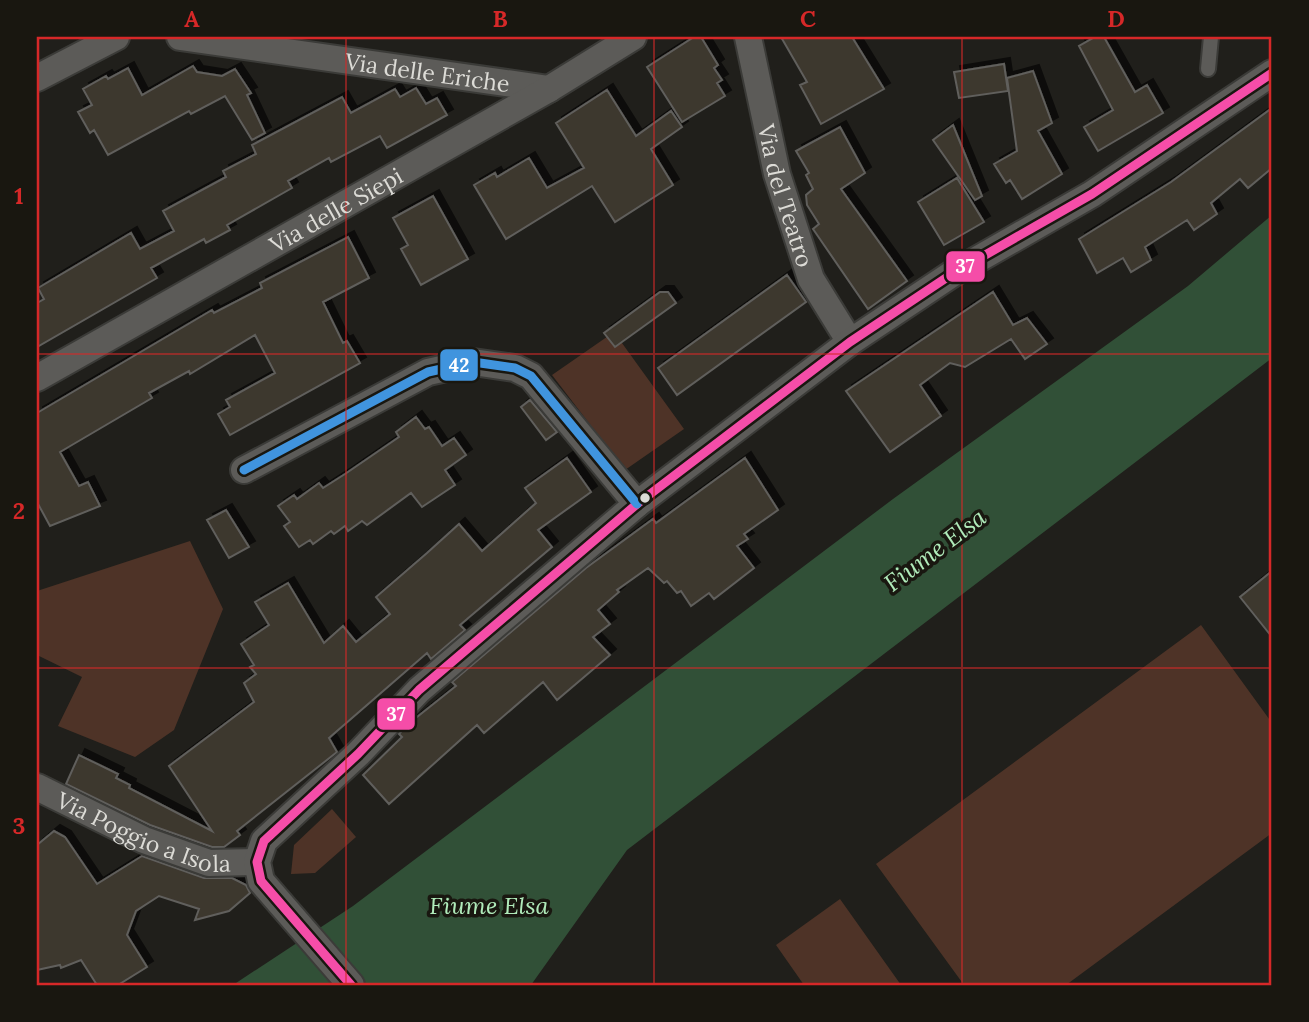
<svg xmlns="http://www.w3.org/2000/svg" width="1309" height="1022" viewBox="0 0 1309 1022" font-family="Lora,serif">
  <style>
    .green { fill: #4e3327 }
    .water { fill: #315037 }
    .building { fill: #3d372f; stroke: #605f5c; stroke-width: 2; filter: url(#shadow) }
    .lines { fill: none; stroke-linecap: round; stroke-linejoin: round }
    .lane-casing { stroke: #3b3b38; stroke-width: 18 }
    .street-casing { stroke: #3b3b38; stroke-width: 30 }
    .lane { stroke: #5c5b58; stroke-width: 14 }
    .street { stroke: #5c5b58; stroke-width: 26 }
    .bus-1-casing { stroke: #191710; stroke-width: 14 }
    .bus-2-casing { stroke: #191710; stroke-width: 14 }
    .bus-1 { stroke: #f54da8; stroke-width: 9 }
    .bus-2 { stroke: #4094de; stroke-width: 9 }
    .grid { fill: none; stroke: #d62828; stroke-width: 2; stroke-opacity: 0.55 }
    .bus-dot { fill: #dcdbd6; stroke: #191710; stroke-width: 2.5 }
    .labels { text-anchor: middle; dominant-baseline: central; stroke-width: 7; stroke-linejoin: round; paint-order: stroke }
    .street-label { font-size: 23px; fill: #dcdbd6; stroke: #191710 }
    .water-label { font-size: 24px; font-style: italic; fill: #b0ebba; stroke: #191710 }
    .line-badge { stroke: #191710; stroke-width: 2.5 }
    .badge-label { font-size: 19px; text-anchor: middle; font-weight: bold; fill: #fff }
    .neatline { fill: none; stroke: #d62828; stroke-width: 2.5 }
    .grid-label { font-size: 23px; text-anchor: middle; font-weight: bold; fill: #d62828 }
  </style>
  <defs>
    <filter id="shadow"><feDropShadow dx="6" dy="-6" stdDeviation="0" flood-color="#0009"/></filter>
  </defs>
  <rect width="100%" height="100%" fill="#201f1b"/>
  <path class="green" d="M614 332 684 429 625 470 552 375Z
    M190 541 223 609 174 730 135 757 58 726 82 677 37 655V591Z
    M1201 625 1272 723V833L1066 985H964L876 864Z
    M332 809 356 837 315 873 291 874 294 845Z
    M840 899 901 985H804L776 945Z"/>
  <path class="water" d="M1272 215V358L627 850 531 985H233L353 906 893 499 1188 286Z"/>
  <path class="building" d="M694 37H701L718 65 714 68 722 80 717 83 725 96 682 122 647 67Z
    M781 37H852L884 89 821 124 800 85 807 82Z
    M1095 37H1104L1135 92 1147 85 1163 113 1098 151 1084 127 1113 110 1079 46Z
    M1004 64 1008 91 959 98 954 72Z
    M193 66 197 72 222 76 235 69 251 93 247 95 265 133 252 140 225 96 191 114 189 111 108 155 94 130 90 133 78 112 92 105 83 89 106 76 108 79 128 68 142 95Z
    M1033 71 1052 123 1038 131 1062 174 1022 199 1010 180 1006 183 994 164 1017 151 1007 78Z
    M416 88 426 104 437 98 447 115 387 148 380 136 331 162 329 158 288 181 292 188 227 225 230 230 206 243 204 239 151 268 157 278 37 347V303L44 299 38 288 131 233 140 249 174 231 163 211 226 177 223 171 256 154 252 145 342 97 351 113 395 89 400 97Z
    M607 90 636 136 671 111 682 127 651 149 673 185 615 222 592 186 506 239 474 185 495 173 497 177 529 158 547 188 584 168 556 123Z
    M1272 108V168L1248 188 1240 179 1211 203 1217 214 1194 230 1187 220 1145 247 1151 260 1131 272 1123 258 1097 273 1079 239 1171 182Z
    M953 125 982 196 975 200 933 140Z
    M840 127 865 173 841 189 907 281 868 309 813 229 819 224 807 205 806 195 813 189 806 175 809 173 796 151Z
    M957 178 984 222 944 245 918 202Z
    M433 196 468 259 421 285 401 249 408 245 393 218Z
    M348 237 369 278 323 302 343 343 347 341 360 363 230 435 218 414 230 407 226 400 275 373 255 335 190 374 189 371 149 393 152 398 60 452 79 486 88 482 100 506 50 526 37 502V413L212 310 214 313 262 288 260 283Z
    M787 275 806 302 677 395 658 368Z
    M660 292H668L676 303 615 347 604 333Z
    M993 292 1013 325 1027 318 1047 344 1025 359 1011 339 965 367 950 363 920 385 941 416 890 452 846 391Z
    M530 400 557 432 546 440 521 407Z
    M416 417 425 429 429 427 442 446 454 438 466 455 445 470 455 485 422 507 411 493 367 525 362 521 348 531 345 526 334 534 331 531 313 544 310 540 299 547 284 526 290 522 278 506 294 495 297 499 319 483 323 488 345 474 399 437 396 432Z
    M567 458 591 492 538 530 552 547 460 625 465 630 431 659 427 653 329 738 337 752 237 831 240 835 224 847H212L150 825 66 784 79 755 118 774 116 778 130 785 129 788 212 831 169 766 254 702 244 683 256 674 250 667 254 665 241 644 269 625 255 602 288 583 324 643 343 626 356 642 390 614 376 597 427 553 459 524 482 551 536 503 525 488Z
    M745 458 778 510 744 534 748 539 737 546 754 568 714 599 709 593 691 606 681 591 677 593 667 581 664 583 648 568 617 590 619 592 598 610 610 624 593 637 610 655 557 700 543 682 484 733 477 725 389 804 363 775 402 737 399 734 407 725 456 686 452 682 586 568 653 519 656 523Z
    M226 510 249 547 229 558 207 520Z
    M1272 571V637L1240 597Z
    M54 831 65 837 97 884 142 856 204 878H232L246 885 250 893 229 911 195 920 199 909 159 896 136 911 127 935 147 967 118 985H97L81 960 61 968 60 965 37 970V845Z"/>
  <g class="lines">
    <g class="lane-casing">
      <path id="lane" d="M1208 69 1211 37"/>
    </g>
    <g class="street-casing">
      <g id="street">
        <path id="s1" d="M180 37 549 89"/>
        <path id="s2" d="M748 37 777 174 811 279 850 342"/>
        <path d="M37 78 116 37"/>
        <path id="s3" d="M37 378 549 89 633 37"/>
        <path d="M244 470 428 372 473 362 515 368 531 376 637 504"/>
        <path id="s4" d="M37 787 144 840 209 863 257 862"/>
        <path d="M351 985 261 881 257 862 264 841 358 754 419 690 637 504 850 342 952 274 1092 194 1272 73"/>
      </g>
    </g>
    <use href="#lane" class="lane"/>
    <use href="#street" class="street"/>
    <g class="bus-1-casing">
      <path id="bus-1" d="M351 985 261 881 257 862 264 841 358 754 419 690 637 504 850 342 952 274 1092 194 1272 73"/>
    </g>
    <g class="bus-2-casing">
      <path id="bus-2" d="M244 470 428 372 473 362 515 368 531 376 637 504"/>
    </g>
    <use href="#bus-1" class="bus-1"/>
    <use href="#bus-2" class="bus-2"/>
  </g>
  <path class="grid" d="M346 37V985M654 37V985M962 37V985M37 354H1272M37 668H1272"/>
  <circle class="bus-dot" cx="645" cy="498" r="6"/>
  <g class="labels">
    <g class="street-label">
      <text stroke="none"><textPath href="#s1" startOffset="250">Via delle Eriche</textPath></text>
      <text stroke="none"><textPath href="#s2" startOffset="163">Via del Teatro</textPath></text>
      <text stroke="none"><textPath href="#s3" startOffset="343">Via delle Siepi</textPath></text>
      <text stroke="none"><textPath href="#s4" startOffset="117">Via Poggio a Isola</textPath></text>
    </g>
    <g class="water-label">
      <text transform="translate(935 550) rotate(-37)">Fiume Elsa</text>
      <text x="489" y="905">Fiume Elsa</text>
    </g>
  </g>
  <g class="line-badge">
    <rect x="945" y="250" width="41" height="33" rx="7" fill="#f54da8"/>
    <rect x="439" y="348" width="40" height="34" rx="7" fill="#4094de"/>
    <rect x="376" y="697" width="40" height="34" rx="7" fill="#f54da8"/>
  </g>
  <g class="badge-label">
    <text x="965" y="273">37</text>
    <text x="459" y="372">42</text>
    <text x="396" y="721">37</text>
  </g>
  <rect width="1309" height="1022" fill="none" stroke="#191710" stroke-width="77"/>
  <rect x="38" y="38" width="1232" height="946" class="neatline"/>
  <g class="grid-label">
    <text x="192" y="27">A</text>
    <text x="500" y="27">B</text>
    <text x="808" y="27">C</text>
    <text x="1116" y="27">D</text>
    <text x="19" y="204">1</text>
    <text x="19" y="519">2</text>
    <text x="19" y="834">3</text>
  </g>
</svg>
